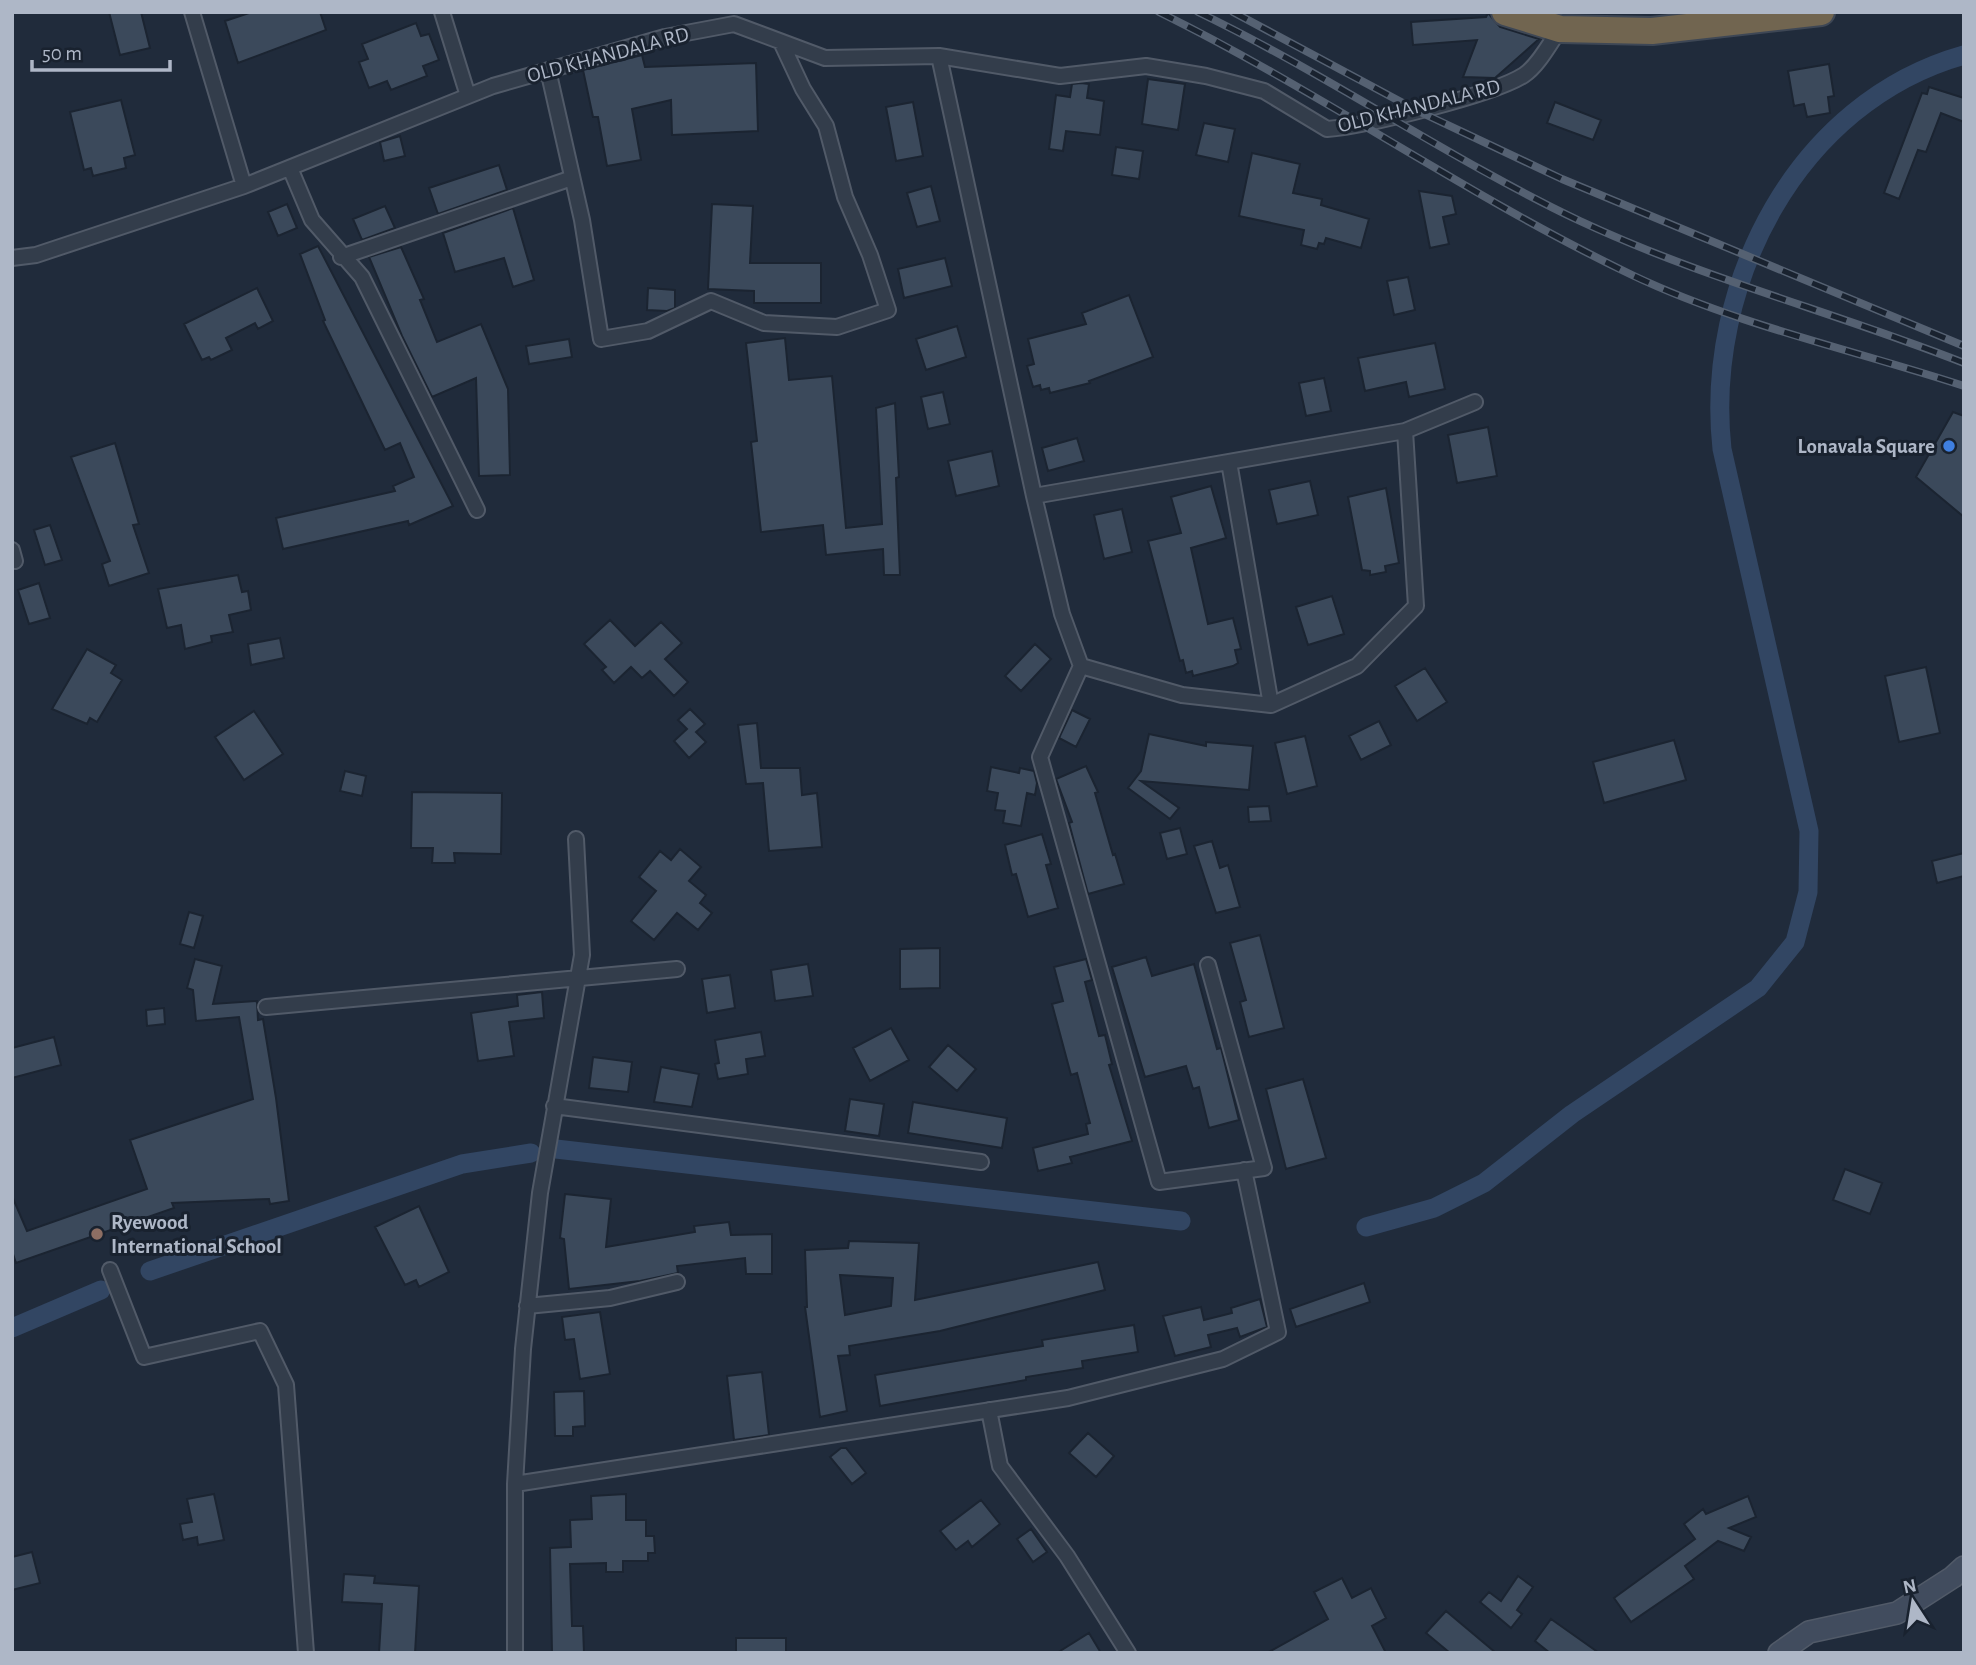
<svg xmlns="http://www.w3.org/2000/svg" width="1976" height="1665" viewBox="0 0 1976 1665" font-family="'Alegreya Sans',sans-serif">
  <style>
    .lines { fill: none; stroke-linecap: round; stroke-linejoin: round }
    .canal { stroke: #324663; stroke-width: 19 }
    .building { fill: #3b495b; stroke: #1b2431; stroke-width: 2; fill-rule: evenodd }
    .street-casing { stroke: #515a68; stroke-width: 18 }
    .secondary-casing { stroke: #515a68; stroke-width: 24 }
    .highway-casing { stroke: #3e4755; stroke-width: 30 }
    .street { stroke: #333d4b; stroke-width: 14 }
    .secondary { stroke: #414c5e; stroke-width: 21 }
    .highway { stroke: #716550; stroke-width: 26 }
    .rail-casing { stroke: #556172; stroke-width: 8 }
    .rail { stroke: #19222f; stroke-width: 5; stroke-dasharray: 16; stroke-linecap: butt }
    .shop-dot { fill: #3f7fe0; stroke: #19222f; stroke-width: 2.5 }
    .education-dot { fill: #8d6e63; stroke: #19222f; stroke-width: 2.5 }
    .labels { text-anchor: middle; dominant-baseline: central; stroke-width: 6; stroke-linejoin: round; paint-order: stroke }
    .street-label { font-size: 21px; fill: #aeb7c7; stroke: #19222f }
    .poi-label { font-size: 21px; font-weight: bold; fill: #aeb7c7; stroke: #19222f; text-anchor: end }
  </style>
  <rect width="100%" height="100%" fill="#202b3b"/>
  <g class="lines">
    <path class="canal" d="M556 1149 1181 1221
      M1366 1227 1434 1208 1484 1183 1572 1114 1758 988 1795 942 1808 892 1809 831 1722 449C1704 284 1797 102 1964 55
      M150 1271 462 1164 531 1153
      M12 1328 101 1290"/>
  </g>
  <path class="building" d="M109 12H141L150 48 120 55Z
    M252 12H320L326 30 238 63 225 21Z
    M1488 13 1500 27 1539 39 1495 78 1463 77 1477 40 1413 45 1411 22 1486 17Z
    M416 23 421 36 429 34 439 60 423 66 427 76 391 90 387 81 369 88 359 62 368 59 362 44Z
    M642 55 645 67 756 63 758 131 672 135 671 100 632 109 641 160 607 166 598 117H593L583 70Z
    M1829 64 1834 96 1828 97 1830 113 1807 117 1804 104 1794 106 1788 71Z
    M1148 79 1185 84 1178 130 1142 124Z
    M1081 83 1089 84 1087 98 1104 101 1100 135 1066 131 1063 151 1049 149 1056 95 1070 97 1072 84Z
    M1929 87 1964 98V122L1941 113 1926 152 1918 150 1899 199 1884 193 1922 93 1927 94Z
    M121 100 135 155 124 158 126 168 93 176 91 168 84 170 70 112Z
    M913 102 923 156 896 161 886 107Z
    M1555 102 1601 120 1593 140 1547 123Z
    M1204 123 1235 129 1228 162 1196 155Z
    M400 136 405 156 384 161 380 142Z
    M1116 147 1143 151 1139 179 1112 175Z
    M1252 153 1300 164 1293 193 1322 199 1321 205 1369 219 1361 248 1326 238 1324 244 1319 243 1317 249 1301 245 1304 230 1239 216Z
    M499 165 507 190 438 214 429 188Z
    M931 186 940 221 917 227 907 193Z
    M1419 191 1452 196 1456 214 1443 217 1449 244 1430 248Z
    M287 204 297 228 278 236 268 212Z
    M712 204 753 206 750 263H821V303H754V291L708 289Z
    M385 206 395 228 362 240 353 219Z
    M513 208 534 280 513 287 504 258 455 272 443 233Z
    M318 246 453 506 409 525 408 521 283 549 276 518 395 491 393 486 414 477 400 443 385 450 323 321 325 320 300 254Z
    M401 247 424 299 420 300 437 342 481 324 508 389 510 475 479 476 476 378 432 397 402 336 369 257Z
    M945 258 952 286 904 298 898 269Z
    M1408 277 1415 310 1394 315 1387 281Z
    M257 288 273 321 258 329 255 323 226 338 232 350 211 360 209 357 202 360 184 324Z
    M648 288 675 290V308L667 311 647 310Z
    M1129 295 1153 357 1089 381 1090 383 1050 393 1049 388 1041 390 1040 385 1033 387 1027 366 1034 364 1028 339 1086 324 1082 313Z
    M957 326 966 357 926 370 916 339Z
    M785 338 789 380 832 376 846 528 882 524 876 408 895 403 899 477 896 478 900 575H884L883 549 826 555 823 525 761 532 751 442 757 441 746 343Z
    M569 339 572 357 529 364 526 346Z
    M1435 343 1445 389 1409 397 1406 382 1365 391 1358 358Z
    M1324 378 1331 411 1306 416 1299 383Z
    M943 392 950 424 928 429 921 397Z
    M1953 412 1964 416V517L1916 477Z
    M1488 427 1497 476 1457 483 1448 435Z
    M1077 438 1084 461 1048 471 1042 448Z
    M115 443 139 524 133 525 149 573 109 586 102 564 110 561 71 457Z
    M992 451 999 486 956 496 948 461Z
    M1310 481 1318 515 1277 524 1269 490Z
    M1211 486 1226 538 1191 548 1208 624 1233 618 1241 649 1235 650 1238 663 1233 666 1193 676 1192 671 1186 673 1183 660 1180 661 1148 541 1181 533 1171 497Z
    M1386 488 1399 563 1385 566 1386 572 1370 575V571L1362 570 1348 497Z
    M1122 509 1132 552 1104 559 1094 515Z
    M50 525 62 560 45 565 34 530Z
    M238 575 242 592 248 591 251 610 229 615 233 632 211 636 212 642 185 649 181 625 167 628 158 589Z
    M39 583 50 618 29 624 18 590Z
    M1332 596 1344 634 1308 645 1296 607Z
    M610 620 635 646 661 622 682 643 665 659 688 682 674 696 650 671 642 678 631 667 614 683 602 670 606 667 584 644Z
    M280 638 284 658 251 665 248 644Z
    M1035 644 1051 659 1021 691 1005 676Z
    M87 649 116 665 111 673 122 680 97 722 90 718 87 724 52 709Z
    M1926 667 1940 733 1899 742 1885 676Z
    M1425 668 1447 702 1417 721 1395 686Z
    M690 709 705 724 696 732 706 742 689 758 674 741 687 729 678 720Z
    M1072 710 1090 719 1076 747 1059 738Z
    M254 711 283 754 244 780 215 737Z
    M1379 721 1391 745 1361 760 1349 736Z
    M757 723 761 768H800L802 795 817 793 822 847 769 851 763 783 746 784 738 725Z
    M1149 734 1206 746V742L1253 746 1249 790 1141 781 1179 808 1170 819 1128 788 1141 771Z
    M1305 736 1317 786 1287 794 1275 743Z
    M1674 740 1686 780 1604 803 1593 762Z
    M1086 766 1098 792 1095 793 1113 855 1115 854 1124 884 1088 894 1069 823 1072 822 1056 779Z
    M991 767 1019 773 1020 768 1034 771 1037 783 1035 795 1027 793 1021 826 1003 823 1005 811 995 810 998 793 987 791Z
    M345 771 366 776 362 796 340 791Z
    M412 792 502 793 501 854 454 853 455 863H432L433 848H411Z
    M1269 806 1271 821 1249 822 1248 807Z
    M1180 828 1187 854 1167 859 1160 833Z
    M1042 834 1051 864 1046 865 1058 908 1028 917 1016 874 1012 875 1005 845Z
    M1212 841 1220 868 1228 865 1240 907 1216 913 1194 846Z
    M680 849 701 867 689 881 706 895 700 903 712 913 698 930 677 913 654 940 631 921 656 891 639 877 660 851 671 860Z
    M1964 853V876L1937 883 1932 861Z
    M189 912 203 916 194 948 180 944Z
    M1260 935 1284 1028 1249 1037 1240 1002 1246 1000 1230 943Z
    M940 948V988L900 989V949Z
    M1146 957 1152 976 1194 964 1217 1049 1221 1048 1239 1120 1209 1128 1199 1087 1193 1089 1186 1066 1145 1077 1112 967Z
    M195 959 222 966 213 1004 257 1001 258 1020 263 1019 276 1098 289 1201 270 1204 269 1199 172 1203 174 1208 16 1263 12 1251V1196L27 1231 147 1189 130 1140 253 1099 239 1017 196 1021 193 990 187 988Z
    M1086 959 1092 980 1085 982 1099 1036 1105 1035 1112 1064 1109 1065 1132 1141 1070 1157 1072 1163 1038 1171 1033 1148 1088 1134 1086 1124 1090 1123 1077 1073 1071 1075 1052 1004 1063 1001 1054 967Z
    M808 964 813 996 775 1001 771 970Z
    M730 975 735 1008 707 1013 702 979Z
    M542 992 544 1018 509 1022 514 1056 478 1061 471 1013 518 1006 517 995Z
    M164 1008 165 1024 147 1026 146 1010Z
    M891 1028 909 1060 870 1081 853 1048Z
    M761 1032 765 1056 746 1059 748 1074 718 1079 715 1064 719 1063 715 1040Z
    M54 1037 61 1065 12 1078V1048Z
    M948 1045 976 1069 957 1091 929 1067Z
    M593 1057 632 1062 628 1092 589 1088Z
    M661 1067 699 1074 692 1107 654 1102Z
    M1303 1079 1326 1158 1286 1169 1266 1089Z
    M850 1099 884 1104 879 1136 845 1131Z
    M913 1102 1007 1118 1002 1148 908 1133Z
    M1845 1169 1882 1183 1870 1214 1833 1200Z
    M565 1194 611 1199 606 1247 695 1232 694 1226 729 1222 731 1235 772 1234V1274H746L745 1258 677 1266 678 1273 640 1281 569 1289 564 1239 560 1238Z
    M419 1206 449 1272 419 1287 416 1280 405 1285 375 1227Z
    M849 1241 919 1243 915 1300 1098 1262 1105 1290 940 1331 849 1346 850 1355 838 1356 847 1411 820 1417 805 1307H807L805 1250 848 1248ZM840 1275 893 1278 891 1306 845 1315Z
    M1364 1283 1370 1302 1296 1327 1290 1309Z
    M1260 1299 1267 1327 1240 1337 1237 1328 1208 1335 1211 1347 1175 1356 1163 1316 1201 1307 1204 1320 1232 1313 1231 1308Z
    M600 1312 610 1374 580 1379 574 1339 565 1340 562 1317Z
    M1134 1325 1138 1352 1082 1361 1083 1368 1026 1377V1380L880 1406 875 1375 1043 1346 1042 1340Z
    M762 1372 769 1435 734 1440 727 1376Z
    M584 1391 585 1426 573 1427V1436H555L554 1392Z
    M1088 1433 1114 1456 1096 1477 1069 1453Z
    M841 1448H846L866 1473 852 1484 830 1457Z
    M214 1494 224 1540 198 1545 197 1537 183 1540 180 1524 192 1522 187 1499Z
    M626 1494V1520H646V1536H654L655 1553H648V1561H623V1572H606V1563L570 1564 572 1626H583L584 1653H552L550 1548 571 1547 570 1520 592 1519 591 1496Z
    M1748 1496 1756 1517 1729 1528 1751 1537 1744 1551 1718 1541 1685 1566 1694 1579 1631 1622 1614 1598 1695 1539 1684 1524 1703 1509 1706 1514Z
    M981 1500 1000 1524 972 1547 968 1541 956 1550 940 1531Z
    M1031 1529 1047 1552 1033 1562 1017 1539Z
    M32 1552 40 1583 12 1590V1557Z
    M344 1574 375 1576 374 1583 419 1586 415 1653H379L382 1604 342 1602Z
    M1518 1576 1533 1587 1517 1610 1522 1614 1511 1628 1480 1602 1489 1592 1501 1601Z
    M1342 1578 1352 1598 1371 1588 1386 1618 1372 1626 1386 1653H1267L1328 1619 1314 1592Z
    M1446 1611 1496 1653H1450L1426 1633Z
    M1551 1619 1599 1653H1550L1535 1641Z
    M1089 1633 1101 1653H1057Z
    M736 1638H786V1653H736Z"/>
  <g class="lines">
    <g class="street-casing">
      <path id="street" d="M192 12 244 186
        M442 12 468 96
        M939 56 1034 496 1062 614 1081 666 1182 695 1271 705 1357 666 1416 606 1405 431
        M548 70 582 220 601 339 648 331 711 301 764 323 837 327 888 310 870 255 845 197 826 126 803 89 781 42
        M290 168 312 220 362 277 477 510
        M341 257 572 178
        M12 258 36 255 244 186 493 86 665 37 734 24 825 58 939 56 1060 76 1146 66 1206 76 1264 91 1327 129C1366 126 1493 95 1524 75 1538 66 1550 43 1560 29
        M1229 462 1271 705
        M1034 496 1405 431 1475 402
        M12 550 15 561
        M1081 666 1040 757 1159 1182 1264 1168 1208 965
        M266 1007 677 969
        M554 1106 981 1162
        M110 1270 144 1357 260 1331 286 1385 306 1653
        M527 1306 610 1298 677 1282
        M989 1410 1000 1466 1067 1556 1128 1653
        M515 1484 1068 1398 1223 1359 1278 1332 1244 1170
        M515 1653V1484L523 1349 540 1193 582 955 576 839"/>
    </g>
    <g class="secondary-casing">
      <path id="secondary" d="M1779 1653 1809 1632 1897 1613 1953 1577 1964 1567"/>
    </g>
    <g class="highway-casing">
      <path id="highway" d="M1505 12 1560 29 1652 31 1821 12"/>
    </g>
    <use href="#street" class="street"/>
    <use href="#secondary" class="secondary"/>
    <use href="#highway" class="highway"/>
    <g class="rail-casing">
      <path id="rail" d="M1159 12C1321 92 1469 197 1632 275 1737 325 1854 350 1964 386
        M1198 12C1329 75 1449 159 1580 221 1704 279 1837 313 1964 363
        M1233 12 1416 110 1562 179 1964 346"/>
    </g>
    <use href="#rail" class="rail"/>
  </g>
  <circle class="shop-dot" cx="1949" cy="446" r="7"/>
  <circle class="education-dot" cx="97" cy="1234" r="7"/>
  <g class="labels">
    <g class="street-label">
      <text transform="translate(608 55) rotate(-15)">OLD KHANDALA RD</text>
      <text transform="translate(1419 106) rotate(-14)">OLD KHANDALA RD</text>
    </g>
    <g class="poi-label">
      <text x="1935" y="446">Lonavala Square</text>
      <text x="111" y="1222" text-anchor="start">Ryewood<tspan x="111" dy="24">International School</tspan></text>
    </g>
  </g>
  <rect width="1976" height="1665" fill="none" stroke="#aeb7c7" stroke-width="28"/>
  <g transform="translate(1913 1602) rotate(348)" stroke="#19222f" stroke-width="5" paint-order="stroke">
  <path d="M0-5L12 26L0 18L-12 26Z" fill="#aeb7c7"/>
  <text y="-10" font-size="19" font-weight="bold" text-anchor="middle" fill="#aeb7c7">N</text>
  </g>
  <path d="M32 60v10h138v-10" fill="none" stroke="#aeb7c7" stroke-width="3.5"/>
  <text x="42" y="60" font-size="21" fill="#aeb7c7" stroke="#19222f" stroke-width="5" paint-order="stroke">50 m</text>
</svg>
